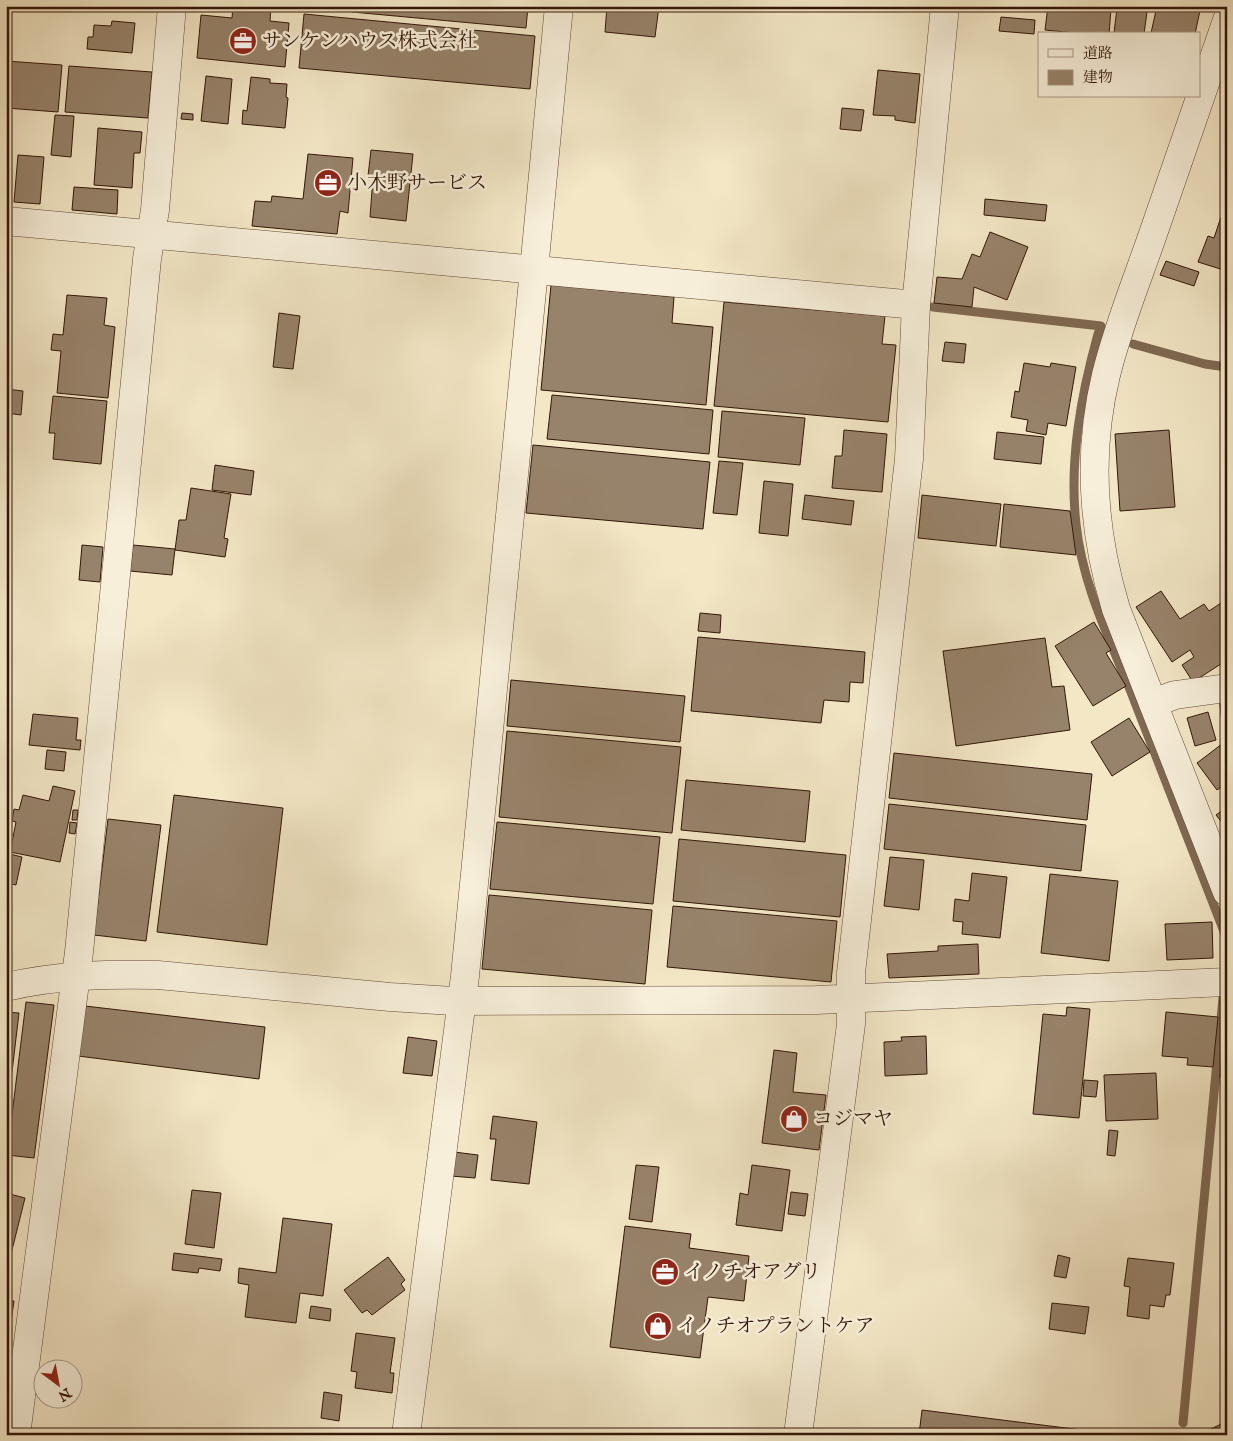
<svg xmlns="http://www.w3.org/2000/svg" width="1233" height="1441" viewBox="0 0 1233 1441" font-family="'IM FELL English','Noto Serif JP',serif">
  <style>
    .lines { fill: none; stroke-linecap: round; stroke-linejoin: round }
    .stream { stroke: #7f6953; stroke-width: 9 }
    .building { fill: #97836b; stroke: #331608 }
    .minor-casing { stroke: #634a38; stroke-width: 29 }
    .tertiary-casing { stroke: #634a38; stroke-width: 29 }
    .minor { stroke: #f7efda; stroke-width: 28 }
    .tertiary { stroke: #f7efda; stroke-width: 28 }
    .labels { text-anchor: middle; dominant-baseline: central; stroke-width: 5; stroke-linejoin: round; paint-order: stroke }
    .poi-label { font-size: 20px; fill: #331608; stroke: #f7efda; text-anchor: start }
  </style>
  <rect width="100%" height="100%" fill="#f3e7c6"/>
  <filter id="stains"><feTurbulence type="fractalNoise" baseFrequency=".004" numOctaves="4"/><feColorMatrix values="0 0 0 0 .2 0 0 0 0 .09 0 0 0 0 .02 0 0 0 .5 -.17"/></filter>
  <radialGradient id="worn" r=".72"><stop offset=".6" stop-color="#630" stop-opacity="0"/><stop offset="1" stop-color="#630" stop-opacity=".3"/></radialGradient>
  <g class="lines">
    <path class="stream" d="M933 307 1101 326 1098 334
      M1101 335 1098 334C1081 396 1069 460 1076 524 1082 583 1109 638 1131 692 1163 774 1195 857 1227 939
      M1133 344 1205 364 1227 367
      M1227 965V964
      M1183 1423 1223 998"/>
  </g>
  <path class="building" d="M233 6 271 7 270 21 289 23 285 67 197 58 201 15 232 18Z
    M302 6H341V10Z
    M353 6H528L526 28 352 12Z
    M607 6H659L655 37 605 32Z
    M1048 6H1078L1111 9 1109 34H1086L1045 30Z
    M1157 6H1201L1195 34 1151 33Z
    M1117 8 1147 12 1144 34 1114 33Z
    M304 14 535 36 530 89 299 68Z
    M1001 17 1035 20 1034 34 999 31Z
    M112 21 135 23 132 53 87 49 88 37H93L94 25 111 26Z
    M6 61 62 65 58 112 6 108Z
    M69 66 152 72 148 118 65 112Z
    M878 70 920 74 915 123 895 120V116L873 115Z
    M206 76 232 79 228 124 201 121Z
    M251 77 270 79V83L287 84 286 97 288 98 285 128 242 124 243 110 247 111Z
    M842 108 864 110 861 131 840 129Z
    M182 113 193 114V120L181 119Z
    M55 115 74 116 71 157 51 155Z
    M98 128 142 132 140 153H134L132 188 94 185Z
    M371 150 413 154 406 221 370 217 373 177 368 176Z
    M308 154 353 158 348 213 340 211 337 234 252 226 255 201 271 202 272 196 303 199Z
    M18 155 44 157 40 204 14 202Z
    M74 187 118 190 117 214 72 210Z
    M985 199 1047 205 1045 221 984 215Z
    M1221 217 1227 219V271L1198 262 1208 236 1214 238Z
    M990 232 1028 247 1007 300 974 287 972 307 934 303 937 277 962 279 972 254 980 257Z
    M1166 261 1199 272 1194 286 1160 275Z
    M551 285 674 297 672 323 713 327 706 405 541 390Z
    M67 295 107 298 104 325 115 327 108 398 57 393 61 351 51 350 53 334 63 335Z
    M724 302 885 316 882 344 896 345 888 422 714 406Z
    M279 313 300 316 293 369 273 367Z
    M945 342 966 344 964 363 942 361Z
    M1024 363 1050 367 1051 363 1076 367 1066 426 1048 423 1046 435 1026 431 1028 420 1011 417 1015 391 1019 392Z
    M6 389 23 391 21 415 6 413Z
    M552 395 713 410 709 454 547 439Z
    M53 396 107 401 101 464 53 459 55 433H49Z
    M722 411 805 418 800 465 718 457Z
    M844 430 887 434 882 492 832 488 835 456H842Z
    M1169 430 1175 507 1120 511 1115 434Z
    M997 432 1044 437 1041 464 994 459Z
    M533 445 710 462 703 529 526 513Z
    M719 461 743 463 737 515 713 513Z
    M215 465 254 471 251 495 212 490Z
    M764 481 793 484 788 536 759 533Z
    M191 488 231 494 224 538 228 539 225 557 175 550 179 520H186Z
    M805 495 854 501 851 525 802 519Z
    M922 495 1001 504 996 546 918 538Z
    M1004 504 1070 511 1076 555 1000 547Z
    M82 545 103 547 100 582 79 580Z
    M133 545 175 549 172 575 130 571Z
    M1161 591 1180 619 1204 604 1209 611 1227 599V660L1193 682 1182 665 1194 657 1190 650 1172 662 1136 607Z
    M700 613 721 615 720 633 698 631Z
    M1094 622 1111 650 1106 653 1126 686 1093 706 1055 646Z
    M698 637 865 652 863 683 850 682 849 702 824 700 821 723 691 711Z
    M1045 638 1052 687 1064 686 1070 730 956 746 943 651Z
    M511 680 685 696 680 742 507 726Z
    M1227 703V743L1224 744 1220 704Z
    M1208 712 1216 740 1195 746 1187 718Z
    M33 714 78 718 76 740H81L80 750 29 745Z
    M1129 718 1150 752 1112 776 1091 742Z
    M507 731 681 747 672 833 499 817Z
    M1222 744 1227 750V783L1217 790 1197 763Z
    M47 750 66 752 64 771 45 769Z
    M894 753 1092 774 1087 820 889 798Z
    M686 780 810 791 805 842 681 830Z
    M53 786 75 791 60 862 10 852 16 822 12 821 14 809 19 810 23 795 49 801Z
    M174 795 283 808 267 945 157 932Z
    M889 804 1086 825 1081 871 884 849Z
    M1227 807V829L1216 815Z
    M73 810H78L77 820H72Z
    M108 819 161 825 146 941 94 935Z
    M70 822 77 823 75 834 69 833Z
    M497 822 660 837 653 904 490 889Z
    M679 839 846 855 840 917 673 901Z
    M6 853 22 857 16 885 6 883Z
    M890 857 924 860 919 910 884 906Z
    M972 873 1007 877 1000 938 962 934 963 922 953 921 955 899 969 901Z
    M1050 874 1118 881 1109 961 1041 953Z
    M489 895 652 910 645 984 482 969Z
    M673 906 837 921 831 982 667 967Z
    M1212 922 1213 958 1167 960 1165 924Z
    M978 944 979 974 889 978 887 954 938 951V946Z
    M26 1002 54 1005 34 1158 7 1155Z
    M85 1006 265 1027 259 1079 78 1056Z
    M1067 1007 1090 1009 1079 1118 1033 1114 1043 1014 1066 1016Z
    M6 1012 19 1013 12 1072 6 1071Z
    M1166 1012 1218 1017 1213 1067 1187 1065 1188 1058 1162 1056Z
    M926 1036 927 1074 885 1076 884 1042 902 1041 901 1037Z
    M408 1037 437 1041 432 1076 403 1073Z
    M1223 1038H1227V1077H1220Z
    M774 1050 797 1053 793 1092 826 1095 819 1150 762 1143Z
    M1156 1073 1158 1119 1106 1121 1104 1075Z
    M1084 1080 1098 1081 1096 1097 1083 1096Z
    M1221 1081H1227V1116L1222 1117Z
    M493 1116 537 1122 529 1184 491 1180 496 1139H490Z
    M1109 1130 1118 1131 1115 1156 1107 1155Z
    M454 1152 478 1155 475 1178 451 1176Z
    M636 1165 659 1167 652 1222 629 1219Z
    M752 1165 790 1170 782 1231 736 1225 740 1193 748 1195Z
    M192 1190 221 1193 214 1248 185 1244Z
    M791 1192 808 1194 805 1216 788 1214Z
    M6 1193 25 1198 11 1254 6 1252Z
    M283 1218 332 1224 323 1296 300 1293 296 1323 245 1317 249 1285 238 1283 239 1268 276 1273Z
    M625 1226 691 1234 689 1248 749 1256 744 1301 708 1297 700 1358 610 1347Z
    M174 1253 222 1259 220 1271 199 1268 198 1273 172 1270Z
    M1058 1255 1070 1258 1066 1278 1054 1276Z
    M388 1257 405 1280 401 1284 405 1290 372 1315 367 1310 362 1313 344 1290Z
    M1128 1258 1174 1263 1170 1295H1166L1164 1307 1150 1305 1149 1319 1127 1316 1130 1287 1124 1286Z
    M6 1300 14 1301 6 1358Z
    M1052 1303 1089 1307 1085 1334 1049 1329Z
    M311 1306 331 1309 330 1321 309 1318Z
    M356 1333 395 1338 390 1373H394L392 1393 355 1388 357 1372 351 1371Z
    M324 1392 342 1395 339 1421 321 1418Z
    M922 1410 1106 1433 1105 1435H919Z
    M1227 1421V1435H1199Z"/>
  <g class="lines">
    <g class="minor-casing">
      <path id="minor" d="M6 221 916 305
        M1153 703 1175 695 1227 688
        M16 1435 79 952 147 259 155 210 172 6
        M406 1435 465 976 534 270"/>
    </g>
    <g class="tertiary-casing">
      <path id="tertiary" d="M1227 20C1203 90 1178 161 1154 231 1138 278 1118 326 1106 375 1087 453 1093 533 1116 609L1227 892
        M534 270 559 6
        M6 987C56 975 108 974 158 975L390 997 453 1001 816 1000 1227 982
        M798 1435 851 1024V973L909 459 916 305 945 6"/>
    </g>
    <use href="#minor" class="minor"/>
    <use href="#tertiary" class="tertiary"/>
  </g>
  <defs>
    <g id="office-disc" transform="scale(1.4375)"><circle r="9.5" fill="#8f2418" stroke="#f7efda"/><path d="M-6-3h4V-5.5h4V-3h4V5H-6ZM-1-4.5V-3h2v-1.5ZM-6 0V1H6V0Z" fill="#fff"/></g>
    <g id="shop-disc" transform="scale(1.4375)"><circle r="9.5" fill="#8f2418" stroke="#f7efda"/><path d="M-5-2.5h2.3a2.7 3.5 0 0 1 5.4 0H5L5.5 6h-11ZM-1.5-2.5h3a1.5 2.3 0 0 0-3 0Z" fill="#fff"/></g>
  </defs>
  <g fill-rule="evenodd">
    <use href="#office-disc" x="243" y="41"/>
    <use href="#office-disc" x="328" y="183"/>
    <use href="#shop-disc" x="794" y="1119"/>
    <use href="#office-disc" x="665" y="1272"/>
    <use href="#shop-disc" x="658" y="1326"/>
  </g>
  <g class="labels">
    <g class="poi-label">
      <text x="262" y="41">サンケンハウス株式会社</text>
      <text x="347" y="183">小木野サービス</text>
      <text x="813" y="1119">コジマヤ</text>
      <text x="684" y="1272">イノチオアグリ</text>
      <text x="677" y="1326">イノチオプラントケア</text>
    </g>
  </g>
  <rect width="1233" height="1441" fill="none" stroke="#f3e7c6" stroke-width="25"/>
  <rect x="8" y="8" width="1218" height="1426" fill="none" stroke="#331608" stroke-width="2.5"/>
  <rect x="12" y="12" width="1208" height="1416" fill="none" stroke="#331608"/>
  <rect x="1038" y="32" width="162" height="65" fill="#f7efda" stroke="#a99886"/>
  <rect x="1048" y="49" width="25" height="8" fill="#f7efda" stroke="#a99886"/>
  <text x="1083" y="58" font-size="15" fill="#331608">道路</text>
  <rect x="1048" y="70" width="25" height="15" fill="#97836b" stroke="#a99886"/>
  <text x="1083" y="82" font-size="15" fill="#331608">建物</text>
  <g transform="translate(58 1384) rotate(148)"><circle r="24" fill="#f7efda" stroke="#a99886"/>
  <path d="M0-4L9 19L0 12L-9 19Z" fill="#8f2418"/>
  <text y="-8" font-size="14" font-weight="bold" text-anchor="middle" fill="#331608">N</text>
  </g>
  <rect width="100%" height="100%" filter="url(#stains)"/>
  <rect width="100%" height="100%" fill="url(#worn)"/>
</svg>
